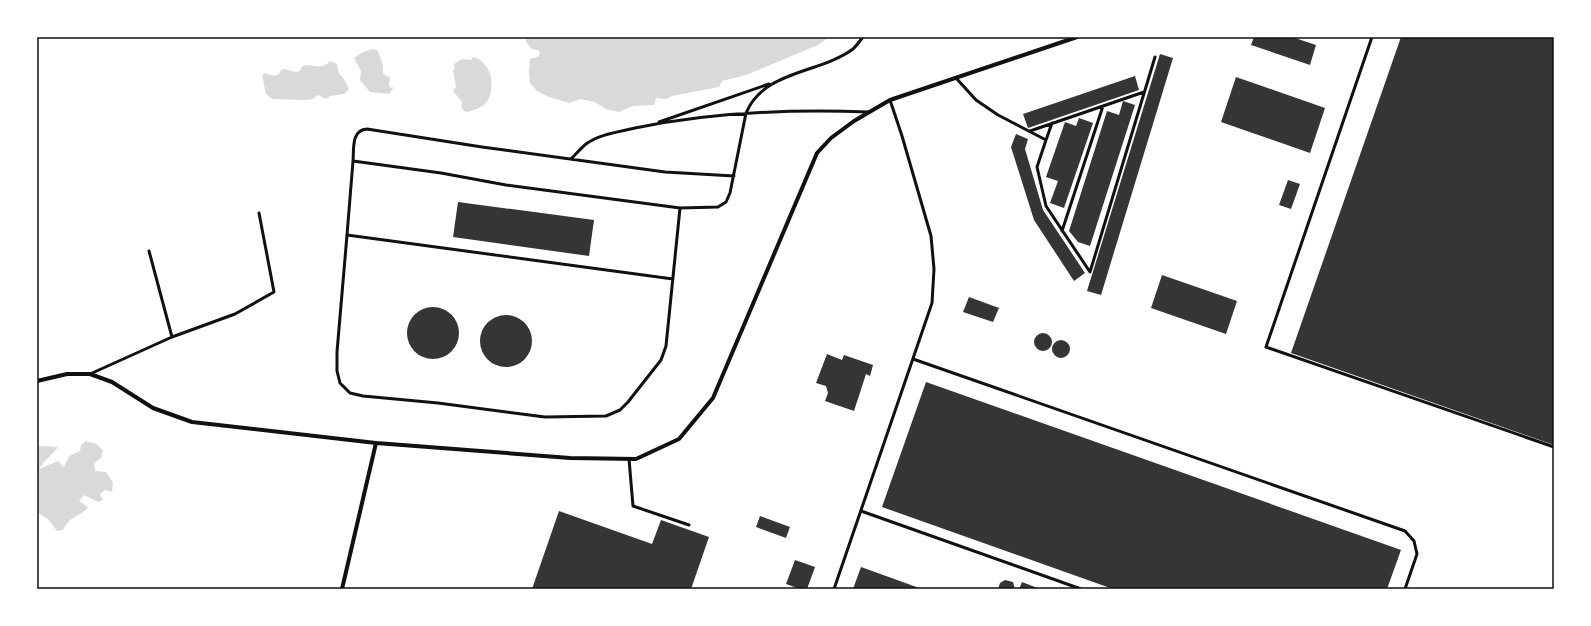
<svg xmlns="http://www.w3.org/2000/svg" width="1591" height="626" viewBox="0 0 1591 626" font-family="Arial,sans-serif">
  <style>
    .water { fill: #d9d9d9 }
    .building { fill: #353535 }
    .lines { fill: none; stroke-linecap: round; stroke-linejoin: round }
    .service { stroke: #111; stroke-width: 3 }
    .minor { stroke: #111; stroke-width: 4 }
    .neatline { fill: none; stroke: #111; stroke-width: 1.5 }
  </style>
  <rect width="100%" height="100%" fill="#fff"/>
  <path class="water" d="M527 37H829L818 45 746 75 722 81 719 87 672 96 666 99 656 98 654 105 633 106 619 112 606 109 595 102 580 99 569 103 549 97 537 91 530 83 529 71 530 59 538 57 540 53 538 50 532 49 526 42Z
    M373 49 378 51 383 66V73L386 76 390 77 389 86 391 88 394 87 389 94 370 92 360 80 361 71 354 58 363 52Z
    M473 57C481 58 488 67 490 74 493 81 491 97 487 102 482 108 474 110 467 112L464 111 461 107 462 102 453 91 456 87 453 70 455 69 454 64 462 59 471 60Z
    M330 61 337 64 339 74C344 78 346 82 349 89L344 94 330 96 328 98 326 99 318 95 313 99 305 100 272 99 266 94 262 75 265 73 274 76 278 75 281 70 284 69 296 72 300 71 303 66C313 62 320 72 330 61Z
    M86 441 96 444 103 450 101 458 94 463 95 471 106 472 113 483 112 492 105 490 100 494 103 500 98 502 84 495 79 501 88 507C81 517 71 514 63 530L57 531 48 519 37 512V447L44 446 58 447C52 456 45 459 39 469L58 461 64 467 69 456 80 451 81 445Z"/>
  <path class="building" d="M1254 37H1292L1316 45 1310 65 1251 45Z
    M1401 37H1554V445L1291 353Z
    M1160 54 1173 58 1101 295 1087 291Z
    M1135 76 1139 90 1028 128 1023 114Z
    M1236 77 1325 108 1310 153 1221 122Z
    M1123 101 1135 105 1090 246 1078 242 1069 231 1107 111 1119 115Z
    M1079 118 1093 123 1064 208 1050 203 1058 181 1046 177 1065 122 1076 126Z
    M1016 134 1028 139 1025 149 1043 210 1085 273 1074 281 1034 220 1011 147Z
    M1288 180 1300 184 1291 209 1279 205Z
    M458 202 594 220 589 256 453 237Z
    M1162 275 1237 301 1226 334 1151 308Z
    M969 297 999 308 993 322 963 312Z
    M407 333a26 26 0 1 1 52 0a26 26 0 1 1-52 0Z
    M480 341a26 26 0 1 1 52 0a26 26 0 1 1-52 0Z
    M1034 342a9 9 0 1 1 18 0a9 9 0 1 1-18 0Z
    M1052 349a9 9 0 1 1 18 0a9 9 0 1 1-18 0Z
    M827 354 842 360 844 355 873 365 870 376 866 374 854 411 825 401 828 393 826 386 816 383Z
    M926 382 1401 550 1387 589H1113L882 507Z
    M559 511 652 544 661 520 709 537 691 589H532Z
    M760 516 790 527 786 538 756 527Z
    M795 560 815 567 807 589H800L786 584Z
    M861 567 922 589H853Z
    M1005 580 1013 582 1015 589H998L1000 583Z
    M1022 582 1040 589H1019Z"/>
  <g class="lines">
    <path class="service" d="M1372 37 1266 347 1554 447
      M956 78 976 100 998 115 1046 140 1037 167 1046 206 1090 272 1155 57
      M659 122 769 84
      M1030 131 1144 92
      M1046 140 1052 123
      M571 159C576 154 581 148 586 144 600 134 619 132 635 128 712 112 791 109 869 112
      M353 161C354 149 351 130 367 129L482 147 665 172 734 176
      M1062 231 1103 106
      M347 235 353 161 441 173 506 185 680 208 718 207 726 202 730 193 746 113C764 70 819 74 853 49 856 46 860 41 863 37
      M149 251 172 337
      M673 279 347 235 337 352V371L340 383 350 393 363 396 438 403 545 417 606 416 620 410 628 402 661 360 666 346 680 208
      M913 359 1405 531 1414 541 1417 554 1405 589
      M90 374 172 337 235 314 274 292 259 213
      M629 459 633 506 689 525
      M861 511 1081 589
      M834 589 932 303 934 269 931 236 902 136 890 100"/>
    <path class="minor" d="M37 381 67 374H90L112 382 153 408 192 422 376 443 570 458 636 459 679 439 713 398 817 153 831 138 854 121 890 100 1077 37
      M342 589 376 443"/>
  </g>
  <rect width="1591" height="626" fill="none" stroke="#ffffff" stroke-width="76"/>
  <rect x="38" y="38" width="1515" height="550" class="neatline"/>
</svg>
